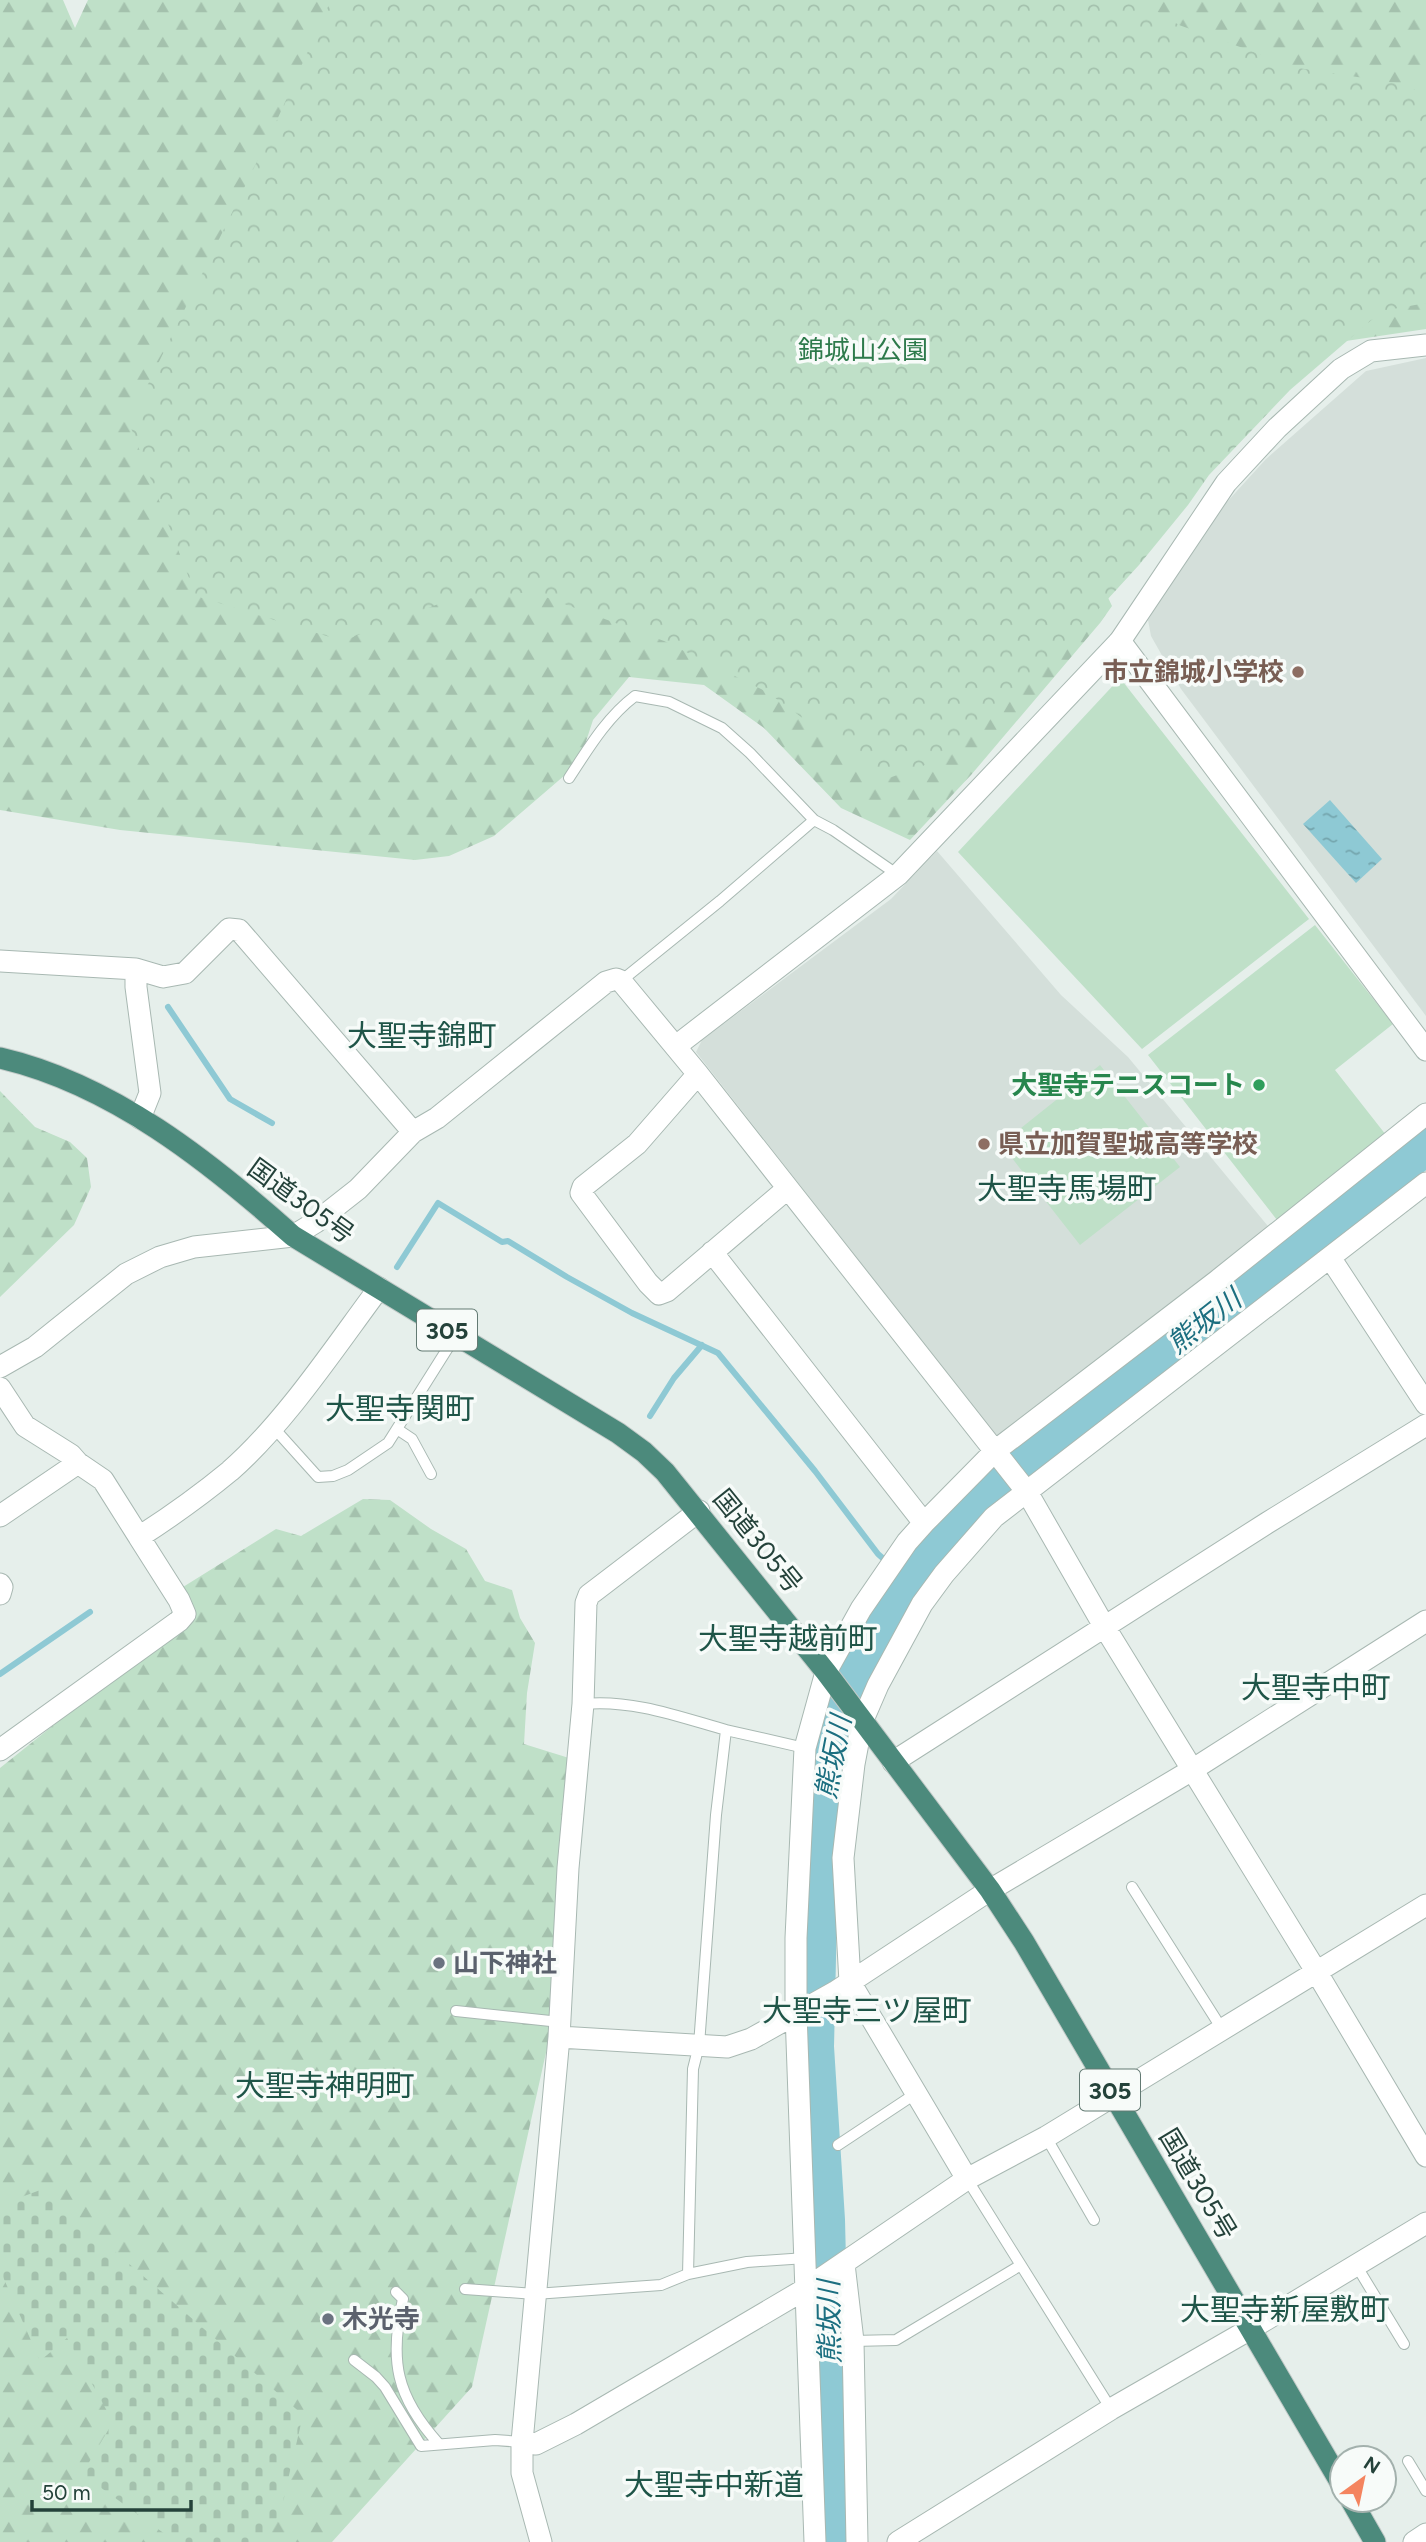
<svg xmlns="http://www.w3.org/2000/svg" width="1426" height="2542" viewBox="0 0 1426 2542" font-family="Figtree,'Noto Sans JP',sans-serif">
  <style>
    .built { fill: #d4dfda }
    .forest { fill: url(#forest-firs) }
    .cemetery { fill: url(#cemetery-stones) }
    .park { fill: url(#park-crowns) }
    .garden { fill: #bfe0c8 }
    .water { fill: url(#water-ripples) }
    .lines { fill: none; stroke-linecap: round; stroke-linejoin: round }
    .stream { stroke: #8ec9d4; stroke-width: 6 }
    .river { stroke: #8ec9d4; stroke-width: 38 }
    .service-casing { stroke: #a8b8b2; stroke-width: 12 }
    .minor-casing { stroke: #a8b8b2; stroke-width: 23 }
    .tertiary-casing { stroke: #a8b8b2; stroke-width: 23 }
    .trunk-casing { stroke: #c2cac8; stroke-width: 23 }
    .service { stroke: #fff; stroke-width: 10 }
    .minor { stroke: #fff; stroke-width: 21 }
    .tertiary { stroke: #fff; stroke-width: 21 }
    .trunk { stroke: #4c8a7c; stroke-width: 21 }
    .education-dot { fill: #8d6e63; stroke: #f7fbf9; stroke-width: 2.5 }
    .leisure-dot { fill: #2e9e5b; stroke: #f7fbf9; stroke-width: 2.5 }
    .worship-dot { fill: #6b7280; stroke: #f7fbf9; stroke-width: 2.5 }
    .labels { text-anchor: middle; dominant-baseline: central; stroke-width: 7; stroke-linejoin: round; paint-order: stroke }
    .shield { fill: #f7fbf9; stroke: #637a73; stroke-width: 2 }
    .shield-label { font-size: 24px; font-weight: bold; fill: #24423a }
    .park-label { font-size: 26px; fill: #2d7a4b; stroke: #f7fbf9 }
    .education-label { font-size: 26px; font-weight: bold; fill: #785e54; stroke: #f7fbf9; text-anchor: end }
    .leisure-label { font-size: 26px; font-weight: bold; fill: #27864d; stroke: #f7fbf9; text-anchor: end }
    .street-label { font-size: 26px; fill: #24423a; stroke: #f7fbf9 }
    .worship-label { font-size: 26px; font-weight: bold; fill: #5b616d; stroke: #f7fbf9; text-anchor: start }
    .water-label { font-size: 28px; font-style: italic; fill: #1c6f80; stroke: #f7fbf9 }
    .quarter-label { font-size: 30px; fill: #1f5548; stroke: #f7fbf9 }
  </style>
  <defs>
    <pattern id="forest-firs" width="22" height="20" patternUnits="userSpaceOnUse" patternTransform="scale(1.75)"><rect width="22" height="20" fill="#bfe0c8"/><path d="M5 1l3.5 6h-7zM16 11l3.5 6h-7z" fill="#a4c1ad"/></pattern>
    <pattern id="cemetery-stones" width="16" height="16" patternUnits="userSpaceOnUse" patternTransform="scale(1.75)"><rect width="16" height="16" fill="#bfe0c8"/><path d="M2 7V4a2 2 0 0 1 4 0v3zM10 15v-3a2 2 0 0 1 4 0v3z" fill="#a4c1ad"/></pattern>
    <pattern id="park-crowns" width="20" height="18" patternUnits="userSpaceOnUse" patternTransform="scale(1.75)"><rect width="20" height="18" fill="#bfe0c8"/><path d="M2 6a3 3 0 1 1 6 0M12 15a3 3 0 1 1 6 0" fill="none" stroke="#a4c1ad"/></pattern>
    <pattern id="water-ripples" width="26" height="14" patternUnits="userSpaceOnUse" patternTransform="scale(1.75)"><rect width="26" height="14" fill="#8ec9d4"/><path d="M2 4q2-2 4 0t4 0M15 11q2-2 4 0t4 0" fill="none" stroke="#74a5ad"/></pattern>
  </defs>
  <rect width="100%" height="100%" fill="#e6efeb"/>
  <path class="built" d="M1426 358V1016L1181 689 1151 636 1148 620 1226 503 1266 459 1366 371Z
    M937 851 1061 995 1128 1057 1272 1231 997 1437 696 1052 702 1040 891 899Z"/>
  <path class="forest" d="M0 0H63L75 28 88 0H1426V329L1346 341 1084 547 1112 606 1100 623 971 775 910 840 841 808 764 728 704 685 629 677 593 720 579 763 494 836 449 856 415 860 120 830 0 810Z
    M0 1091 35 1127 70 1142 87 1158 91 1187 74 1225 0 1297Z
    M363 1499 390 1500 431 1529 466 1549 485 1581 512 1590 520 1618 535 1643 527 1693 524 1744 569 1758 549 2039 472 2387 332 2542H0V1768L60 1720 186 1628 183 1587 276 1529 301 1536Z"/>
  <path class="cemetery" d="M43 2189 303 2415 283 2501 268 2542H176L82 2474 113 2422 67 2338 40 2361 0 2270V2205Z"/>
  <path class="park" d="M331 0H1138L1179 25 1298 68 1397 83 1426 94V303L1382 311 1290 390 1209 475 1188 505 1139 565 1052 660 983 725 923 766 886 779 767 692 664 641 532 592 446 601 343 641 196 596 129 423 272 131Z"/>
  <path class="garden" d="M1120 678 1309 919 1142 1049 958 852Z
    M1315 925 1393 1024 1335 1070 1386 1135 1277 1220 1148 1055Z
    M1100 1065 1180 1167 1080 1245 1001 1144Z"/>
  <path class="water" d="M1330 800 1382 859 1356 883 1303 824Z"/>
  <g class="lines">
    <path class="stream" d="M168 1007 230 1099 272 1123
      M397 1267 438 1203 502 1242 508 1241 567 1277 632 1313 718 1353 815 1471 878 1554 912 1584
      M650 1416 674 1378 702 1345
      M0 1674 90 1612"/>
    <path class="river" d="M834 2542 826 2220 815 2047 820 1824 827 1765 840 1710 879 1628 935 1552 983 1495 1426 1146"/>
    <g class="service-casing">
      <path id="service" d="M569 778C588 749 607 717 635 696L669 702 722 728 750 753 814 820 833 830 898 875
        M621 981 720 901 814 820
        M273 1427 318 1477 333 1476 348 1470 388 1443 456 1335
        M397 1429 412 1439 431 1474
        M583 1704C632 1699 680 1717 726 1730L716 1815 699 2045 693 2069 688 2274
        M726 1730 805 1748
        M1132 1887 1222 2029
        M456 2011 560 2022
        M1046 2137 1094 2220
        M838 2145 915 2094
        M967 2179 1111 2409
        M1356 2265 1404 2344
        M465 2289 535 2294 661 2285 688 2274 747 2262 806 2258
        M396 2292 403 2299C389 2360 396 2397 439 2444
        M853 2341 896 2340 1021 2265
        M354 2360 376 2377 385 2387 421 2446 495 2440 522 2442
        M1408 2461 1426 2491"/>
    </g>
    <g class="minor-casing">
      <path id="minor" d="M1120 641 1426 1050
        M0 961 136 969 163 977 185 973 229 929 239 930 413 1132
        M136 969V987L150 1093 140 1118
        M698 1074 637 1144 583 1187 581 1193 648 1283 659 1294 667 1291 787 1189
        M712 1252 924 1523 995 1451 1217 1281 1426 1114
        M1331 1259 1426 1404
        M0 1367 35 1347 126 1274 160 1257 194 1247 293 1236 316 1222 358 1189 413 1132 437 1118 606 982 616 979 621 981 698 1074 1027 1492 1104 1626 1316 1971 1426 2156
        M0 1388 25 1426 71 1455 78 1463 103 1480 139 1537
        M0 1516 78 1463
        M0 1584 2 1587 0 1594
        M0 1750 179 1621 185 1614 179 1600 139 1537C170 1517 201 1495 230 1471 285 1423 335 1347 379 1288
        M893 1762 1267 1523 1426 1425
        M559 2037 727 2047 751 2039 835 1992 990 1890
        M967 2179 850 1982 843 1858 854 1764 862 1722 878 1685 922 1604 944 1574 994 1517 1426 1183
        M844 2264 853 2341 857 2542
        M522 2442 536 2444 576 2424 807 2288 967 2179 1046 2137 1426 1905
        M541 2542 522 2473V2442L559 2037 568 1868 583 1704 586 1603 589 1595 597 1589 699 1511
        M815 2542 796 2013V1938L805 1748 826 1672 861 1609 907 1542 924 1523
        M898 2542 1111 2409 1252 2328 1426 2223
        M1414 2542 1426 2534"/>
    </g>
    <g class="tertiary-casing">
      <path id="tertiary" d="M676 1046 898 875 1120 641 1226 483 1277 428 1341 369 1371 351 1426 345
        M990 1890 1192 1770 1426 1621"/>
    </g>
    <g class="trunk-casing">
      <path id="trunk" d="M0 1058C112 1084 209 1161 293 1236L618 1433 644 1452 665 1472 826 1672 990 1890 1024 1942 1342 2485
        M1351 2500 1375 2542"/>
    </g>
    <use href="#service" class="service"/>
    <use href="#minor" class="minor"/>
    <use href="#tertiary" class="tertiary"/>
    <use href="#trunk" class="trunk"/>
  </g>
  <g class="education-dot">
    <circle cx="1298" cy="672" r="7"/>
    <circle cx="984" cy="1144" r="7"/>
  </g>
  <circle class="leisure-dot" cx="1259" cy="1085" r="7"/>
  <g class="worship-dot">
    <circle cx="439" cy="1963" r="7"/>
    <circle cx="328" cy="2319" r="7"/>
  </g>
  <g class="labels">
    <g class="shield">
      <rect x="417" y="1309.5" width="60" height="41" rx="5"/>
      <rect x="1080" y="2069.5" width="60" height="41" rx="5"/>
    </g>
    <g class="shield-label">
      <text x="447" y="1330">305</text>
      <text x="1110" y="2090">305</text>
    </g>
    <g class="park-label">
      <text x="863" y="350">錦城山公園</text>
    </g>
    <g class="education-label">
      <text x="1284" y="672">市立錦城小学校</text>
      <text x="998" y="1144" text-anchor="start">県立加賀聖城高等学校</text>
    </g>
    <g class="leisure-label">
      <text x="1245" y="1085">大聖寺テニスコート</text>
    </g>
    <g class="street-label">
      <text transform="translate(301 1201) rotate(36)">国道305号</text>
      <text transform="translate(758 1541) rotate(51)">国道305号</text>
      <text transform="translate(1198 2184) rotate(59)">国道305号</text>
    </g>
    <g class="worship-label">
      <text x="453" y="1963">山下神社</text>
      <text x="342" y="2319">木光寺</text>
    </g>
    <g class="water-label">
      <text transform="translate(1204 1321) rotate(-38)">熊坂川</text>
      <text transform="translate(833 1757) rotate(-79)">熊坂川</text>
      <text transform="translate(829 2322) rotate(-91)">熊坂川</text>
    </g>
    <g class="quarter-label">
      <text x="422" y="1035">大聖寺錦町</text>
      <text x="1067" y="1188">大聖寺馬場町</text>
      <text x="400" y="1408">大聖寺関町</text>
      <text x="788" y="1638">大聖寺越前町</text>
      <text x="1316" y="1687">大聖寺中町</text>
      <text x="867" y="2010">大聖寺三ツ屋町</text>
      <text x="325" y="2085">大聖寺神明町</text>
      <text x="1285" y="2309">大聖寺新屋敷町</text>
      <text x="714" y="2484">大聖寺中新道</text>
    </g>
  </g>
  <g transform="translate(1363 2479) rotate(33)"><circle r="33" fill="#f7fbf9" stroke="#a3b1ad" stroke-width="2"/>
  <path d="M0-5L12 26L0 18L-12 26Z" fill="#f4845f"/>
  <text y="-10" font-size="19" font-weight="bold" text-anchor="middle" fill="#24423a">N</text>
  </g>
  <path d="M32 2500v10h159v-10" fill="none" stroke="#24423a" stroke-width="3.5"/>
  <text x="42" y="2500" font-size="21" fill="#24423a" stroke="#f7fbf9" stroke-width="5" paint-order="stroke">50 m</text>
</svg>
